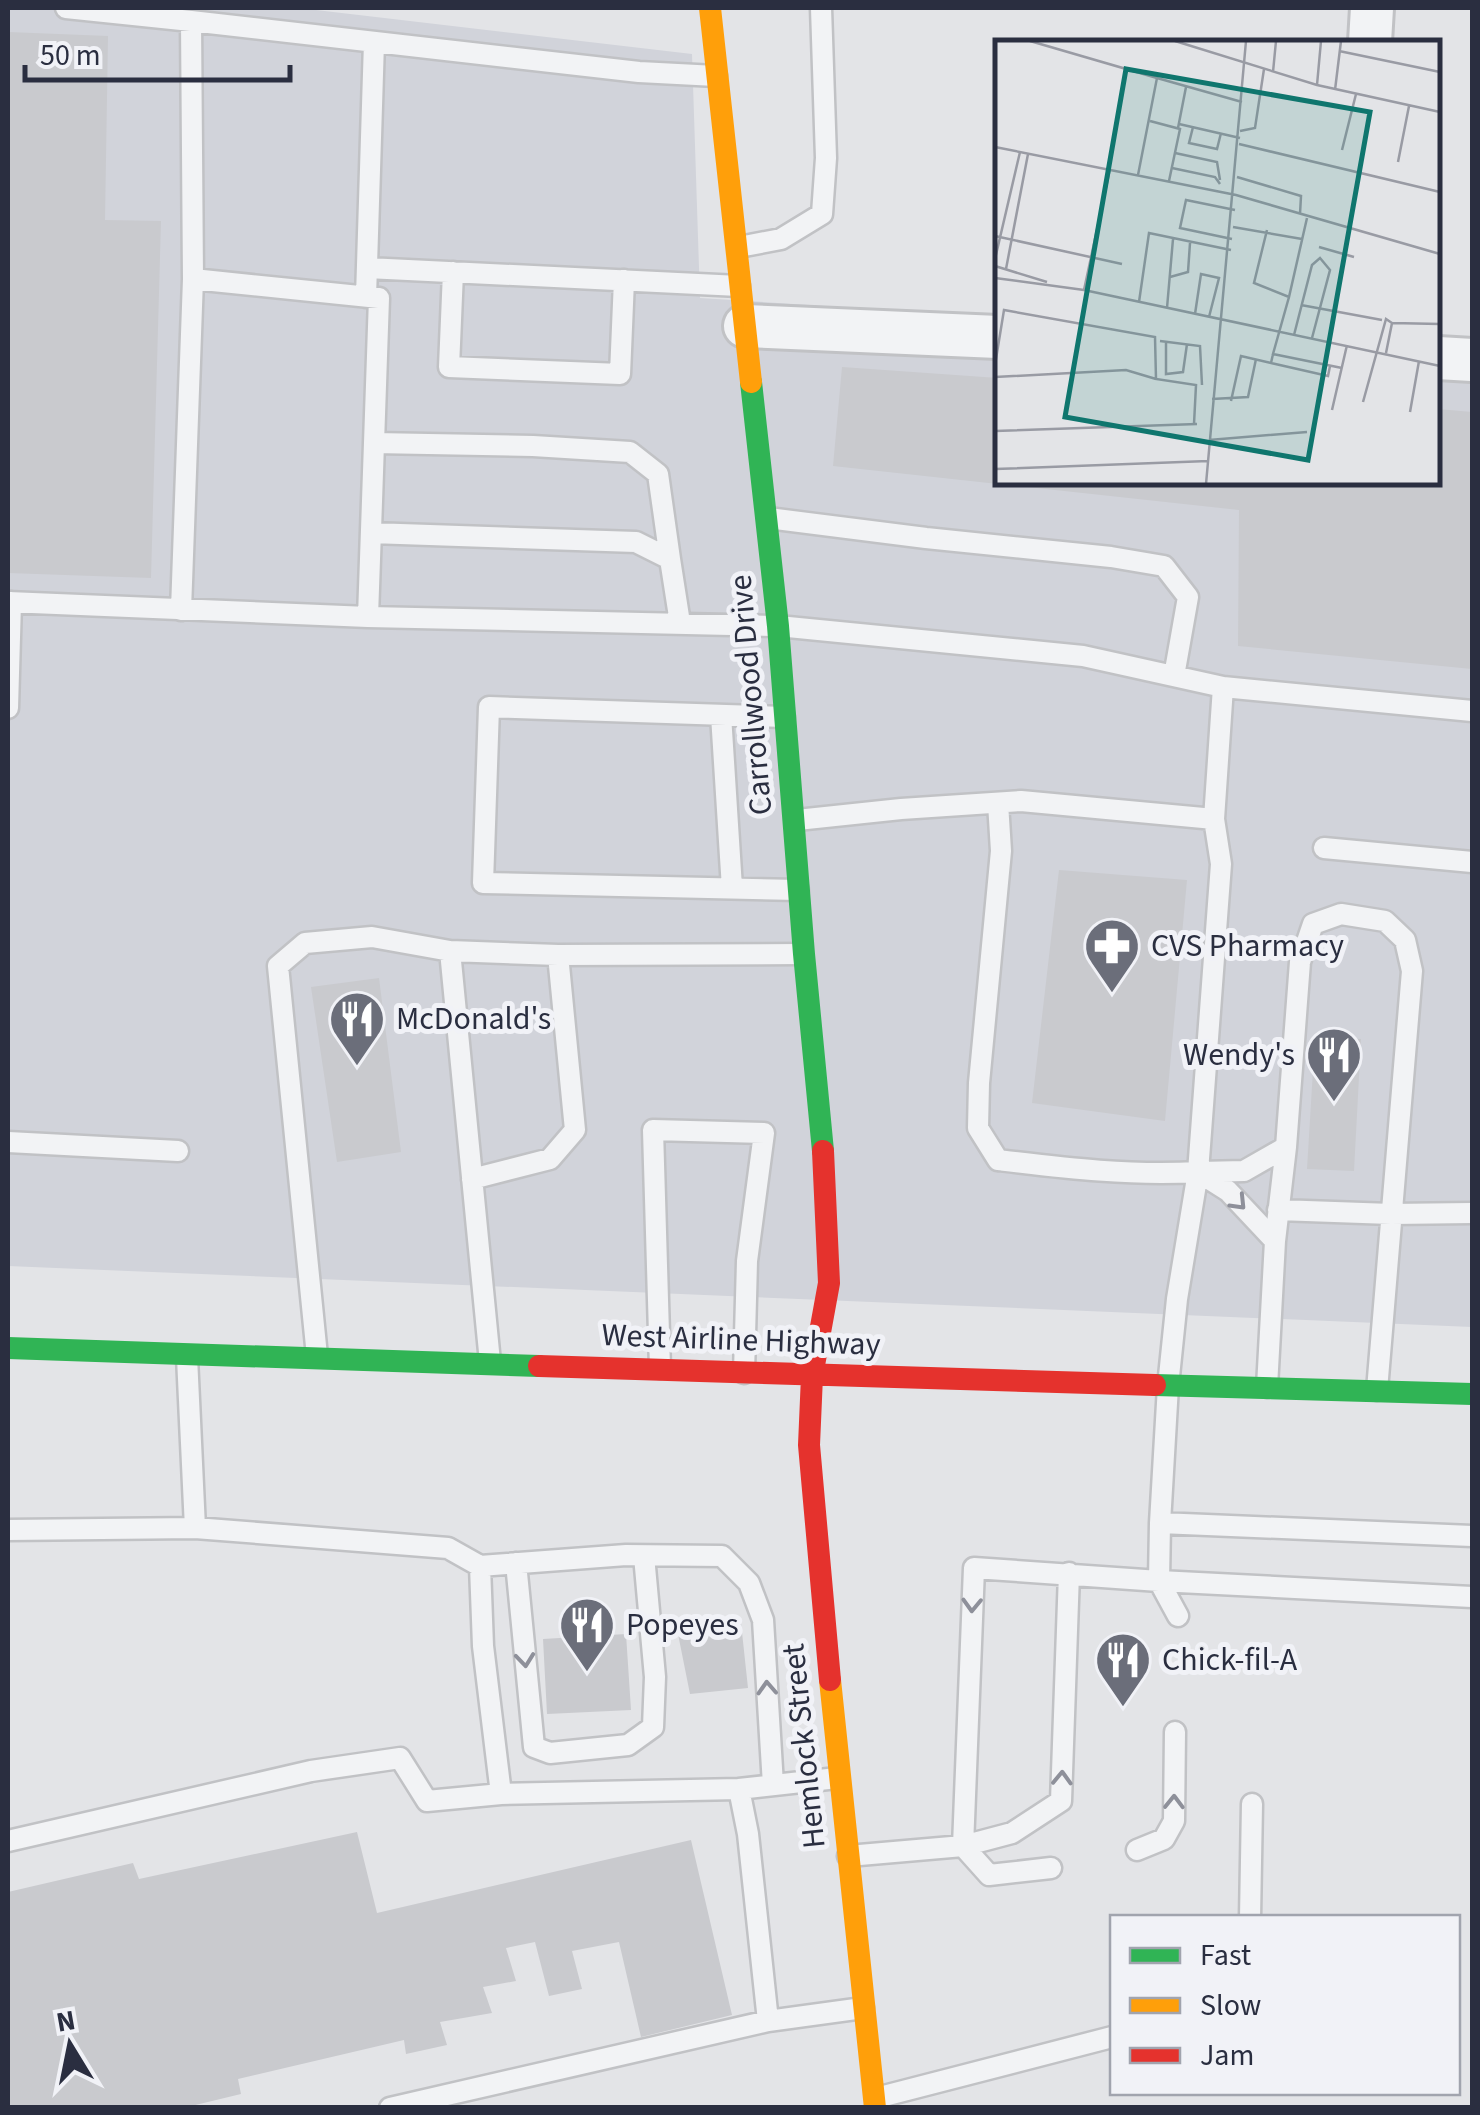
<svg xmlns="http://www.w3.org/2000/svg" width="1480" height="2115" viewBox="0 0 1480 2115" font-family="'Source Sans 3',sans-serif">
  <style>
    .built { fill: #d1d3da }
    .building { fill: #c9cace }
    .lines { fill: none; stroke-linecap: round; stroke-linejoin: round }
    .lane-casing { stroke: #c1c2c5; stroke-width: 25 }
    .street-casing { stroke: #c1c2c5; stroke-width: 48 }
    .lane { stroke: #f2f3f5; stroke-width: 20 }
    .street { stroke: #f2f3f5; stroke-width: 42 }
    .fast { stroke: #30b455; stroke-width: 22 }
    .slow { stroke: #ff9f0a; stroke-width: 22 }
    .jam { stroke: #e5322d; stroke-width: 22 }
    .oneway { stroke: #8e909a }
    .labels { text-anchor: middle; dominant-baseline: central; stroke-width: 10; stroke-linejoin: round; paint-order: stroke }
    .street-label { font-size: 32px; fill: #2a2e40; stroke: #f1f2f7 }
    .poi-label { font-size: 32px; fill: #2a2e40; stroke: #f1f2f7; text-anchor: start }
    .inset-road { fill: none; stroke: #999ba4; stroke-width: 2.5 }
    .view { fill: #0f766e; fill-opacity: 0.15; stroke: #0f766e; stroke-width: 5 }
    .inset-edge { fill: none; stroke: #2a2e40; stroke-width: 5 }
  </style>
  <rect width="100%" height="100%" fill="#e3e4e7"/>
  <path class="built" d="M8 8H299L692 54 700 298 997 317 998 482H1438V346L1472 348V1327L8 1266Z"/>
  <path class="building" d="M8 32 108 36 105 220 161 221 151 578 8 573Z
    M842 367 998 378V484L833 466Z
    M1438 409 1472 412V669L1238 646 1239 510 1009 485V482H1438Z
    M1059 870 1187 880 1165 1121 1032 1103Z
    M379 978 401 1152 337 1162 311 987Z
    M1315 1037 1361 1039 1354 1171 1307 1169Z
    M741 1623 748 1688 690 1694 677 1629Z
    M626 1634 631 1710 547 1714 543 1639Z
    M357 1832 377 1913 691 1840 732 2015 641 2037 619 1942 572 1951 582 1989 549 1996 535 1942 506 1948 516 1981 483 1987 492 2013 440 2022 447 2045 406 2054 404 2040 238 2079 241 2094 183 2108H8V1892L133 1863 139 1879Z"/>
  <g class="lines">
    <g class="lane-casing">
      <path id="lane" d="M66 8 191 21 193 279 181 610
        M191 21 639 72 716 76
        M739 247 781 239 822 214 826 158 821 8
        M367 268 739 286
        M453 272 449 367 620 374 624 280
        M193 279 379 298 368 617
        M366 297 374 42
        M374 443 533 446 630 452 658 474 670 559
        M768 518 926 538 1111 557 1164 566 1188 597 1174 676
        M371 533 636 542 670 559 680 623
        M8 602 368 617 778 626 1083 656 1223 687 1472 711
        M8 708 11 602
        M721 715 732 888
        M784 717 489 707 483 883 798 890
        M998 803 1001 851 979 1083 978 1128 998 1160C1065 1168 1130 1176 1198 1172L1221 864 1214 819 1223 687
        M797 820 901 809 1021 801 1214 819
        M1324 848 1472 862
        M450 951 490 1362
        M8 1142 178 1151
        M1198 1172 1177 1299 1168 1386 1160 1523 1472 1536
        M1198 1172 1228 1191 1275 1241
        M1200 1172 1244 1171 1286 1147
        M472 1179 550 1159 575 1130 558 955
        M1278 1210 1391 1214 1472 1213
        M317 1356 278 966 305 943 372 937 450 951 558 955 802 954
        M187 1357 195 1528
        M660 1368 653 1130 764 1133 747 1261 744 1373
        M1267 1387 1275 1241 1286 1147 1300 962 1313 924 1341 914 1385 921 1405 940 1412 971 1377 1390
        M8 1530 195 1528 448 1548 480 1566 483 1646 501 1794 739 1789 748 1834 768 2021
        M516 1563 534 1747 550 1753 628 1745 653 1727 655 1677 644 1556
        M480 1566 626 1555 722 1556 749 1583 763 1620 773 1785
        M1159 1581 1472 1597
        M1159 1581 1178 1616
        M739 1789 837 1778
        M8 1841 311 1771 400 1758 427 1801 501 1794
        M1137 1850 1164 1839 1174 1821 1175 1732
        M848 1856 963 1846 1012 1833 1061 1801 1069 1573
        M1051 1868 989 1875 963 1846 974 1568 1159 1581 1160 1523
        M1250 1918 1252 1804
        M876 2098 1112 2037
        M390 2108 768 2021 863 2008"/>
    </g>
    <g class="street-casing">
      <path id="street" d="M1370 42 1372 8
        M745 326 998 337
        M1438 358 1472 360"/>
    </g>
    <use href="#lane" class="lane"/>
    <use href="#street" class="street"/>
    <path class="fast" d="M751 382 778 626 804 954 823 1151
      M8 1348 539 1366
      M1155 1385 1472 1394"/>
    <path class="slow" d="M710 8 751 382
      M830 1680 875 2108"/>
    <path class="jam" d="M823 1151 829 1283 812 1376 809 1445 830 1680
      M539 1366 1155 1385"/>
  </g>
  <defs><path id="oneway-chevron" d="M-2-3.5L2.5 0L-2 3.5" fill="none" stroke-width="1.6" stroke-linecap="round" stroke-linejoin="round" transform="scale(2.5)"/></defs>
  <g class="oneway">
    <use href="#oneway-chevron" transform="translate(1239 1203) rotate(46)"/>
    <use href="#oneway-chevron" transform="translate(972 1605) rotate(92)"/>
    <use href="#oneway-chevron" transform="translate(525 1660) rotate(84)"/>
    <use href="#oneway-chevron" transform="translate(767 1688) rotate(-93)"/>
    <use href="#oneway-chevron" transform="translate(1062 1778) rotate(-88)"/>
    <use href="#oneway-chevron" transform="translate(1174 1802) rotate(-89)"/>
  </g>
  <defs>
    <g id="pharmacy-pin" transform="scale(2.875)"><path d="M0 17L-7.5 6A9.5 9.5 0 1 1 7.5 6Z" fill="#6b6e7a" stroke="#f1f2f7"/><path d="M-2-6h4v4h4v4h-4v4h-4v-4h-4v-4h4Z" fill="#fff"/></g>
    <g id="restaurant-pin" transform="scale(2.875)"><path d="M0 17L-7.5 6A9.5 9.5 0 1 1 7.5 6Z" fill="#6b6e7a" stroke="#f1f2f7"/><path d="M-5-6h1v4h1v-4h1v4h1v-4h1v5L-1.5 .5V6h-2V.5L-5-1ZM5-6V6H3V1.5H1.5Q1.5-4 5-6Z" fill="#fff"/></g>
  </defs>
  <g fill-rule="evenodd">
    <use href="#pharmacy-pin" x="1112" y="946"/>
    <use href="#restaurant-pin" x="357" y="1019"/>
    <use href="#restaurant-pin" x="1334" y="1055"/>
    <use href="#restaurant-pin" x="587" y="1625"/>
    <use href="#restaurant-pin" x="1123" y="1660"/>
  </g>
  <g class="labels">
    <g class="street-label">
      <text transform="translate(751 695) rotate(-95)">Carrollwood Drive</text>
      <text transform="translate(741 1340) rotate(2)">West Airline Highway</text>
      <text transform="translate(804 1746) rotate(-96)">Hemlock Street</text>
    </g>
    <g class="poi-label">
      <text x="1151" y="946">CVS Pharmacy</text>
      <text x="396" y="1019">McDonald's</text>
      <text x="1295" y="1055" text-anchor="end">Wendy's</text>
      <text x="626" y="1625">Popeyes</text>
      <text x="1162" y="1660">Chick-fil-A</text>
    </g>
  </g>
  <g transform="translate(995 40)">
    <rect width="445" height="445" fill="#e3e4e7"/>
    <path class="inset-road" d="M35 1 162 38 143 135M180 1 322 45 445 72M344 11 445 32M278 32 281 1M162 38 247 62M322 45 326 1M340 50 346 1M155 81 185 89 174 141M184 84 245 98M198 87 194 103 222 109 226 93M183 88 191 47M245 91 260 88 269 29M244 104 445 152M0 107 241 155 445 214M347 110 361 54M180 113 222 122 225 140M403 122 414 66M177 128 220 137 225 144M242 137 306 156 305 174M238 187 307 199M272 190 259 243 294 257 312 178M0 196 127 224M237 199 185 188 191 160 240 170M324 207 359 217M0 219 25 112M0 226 52 242M11 229 33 114M175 237 193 232 195 203M0 238 89 250 445 326M89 250 115 129M294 257 278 314 347 328M144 262 154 193 236 210M306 265 387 280M172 268 178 199M200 274 206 234 224 238 214 277M397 283 445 284M299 295 317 225 325 218 335 230 317 298M165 301 205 306 207 345M171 301V334L188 332 192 304M276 323 333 336 335 326M0 325 9 270 160 297 161 339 201 345 199 384M0 337 131 330 161 339M217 359 253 357 261 319M236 361 246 316 276 323 278 314M368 362 391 279 397 283 391 313M337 370 352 305M415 372 424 321M0 391 202 384M214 400 312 392M0 429 213 421M211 444 251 1"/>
    <path class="view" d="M131 29 375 72 313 420 70 377Z"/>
    <rect width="445" height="445" class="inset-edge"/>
  </g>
  <rect width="1480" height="2115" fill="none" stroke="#2a2e40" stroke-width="20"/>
  <rect x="1110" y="1915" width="350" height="180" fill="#f1f2f7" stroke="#a1a4ae" stroke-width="2.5"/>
  <rect x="1130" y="1948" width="50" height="15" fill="#30b455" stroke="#a1a4ae" stroke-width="2.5"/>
  <text x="1200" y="1965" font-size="30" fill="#2a2e40">Fast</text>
  <rect x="1130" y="1998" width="50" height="15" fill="#ff9f0a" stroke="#a1a4ae" stroke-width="2.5"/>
  <text x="1200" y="2015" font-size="30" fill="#2a2e40">Slow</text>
  <rect x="1130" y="2048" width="50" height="15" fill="#e5322d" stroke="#a1a4ae" stroke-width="2.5"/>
  <text x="1200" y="2065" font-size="30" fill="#2a2e40">Jam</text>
  <g transform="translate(70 2045) rotate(350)" stroke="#f1f2f7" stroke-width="8" paint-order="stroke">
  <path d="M0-8L18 38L0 25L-18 38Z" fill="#2a2e40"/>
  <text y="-15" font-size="28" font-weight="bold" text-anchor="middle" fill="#2a2e40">N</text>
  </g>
  <path d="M25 65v15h265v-15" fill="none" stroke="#2a2e40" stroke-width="5"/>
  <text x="40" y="65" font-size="30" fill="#2a2e40" stroke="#f1f2f7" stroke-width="8" paint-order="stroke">50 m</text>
</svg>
